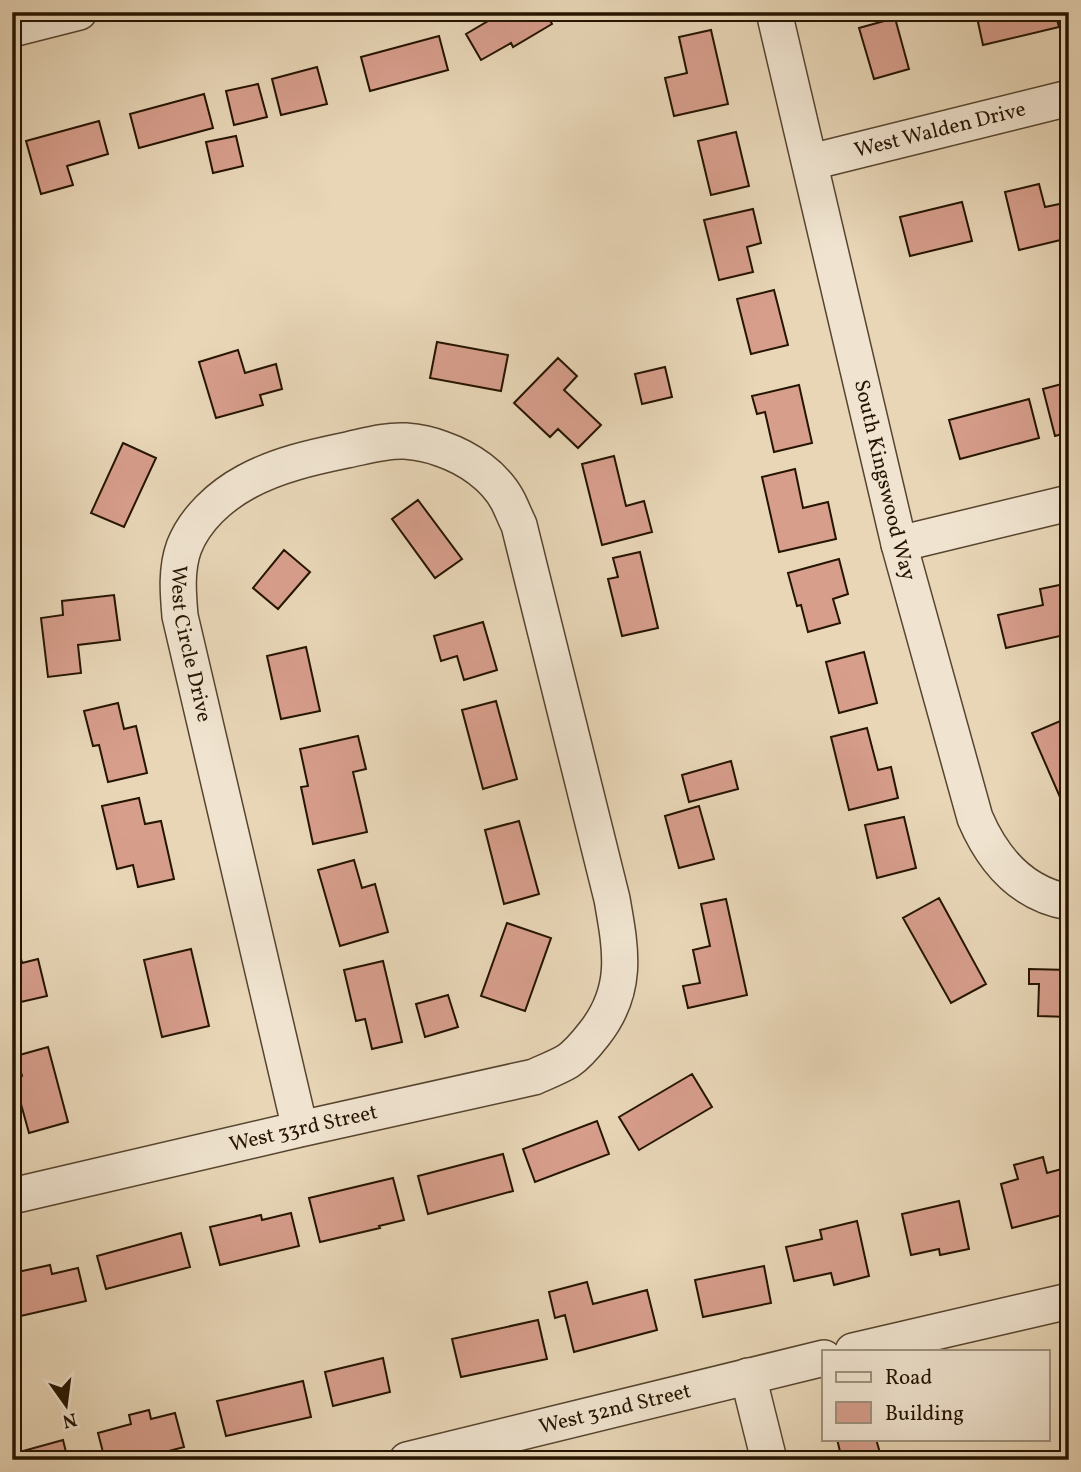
<svg xmlns="http://www.w3.org/2000/svg" width="1081" height="1472" viewBox="0 0 1081 1472" font-family="Vollkorn,serif">
  <style>
    .building { fill: #d79e8c; stroke: #251400; stroke-width: 2 }
    .lines { fill: none; stroke-linecap: round; stroke-linejoin: round }
    .minor-casing { stroke: #56442e; stroke-width: 38 }
    .minor { stroke: #f0e4d0; stroke-width: 35 }
    .labels { text-anchor: middle; dominant-baseline: central; stroke-width: 5; stroke-linejoin: round; paint-order: stroke }
    .street-label { font-size: 21px; fill: #251400; stroke: #f0e4d0 }
  </style>
  <rect width="100%" height="100%" fill="#e8d6b7"/>
  <filter id="stains"><feTurbulence type="fractalNoise" baseFrequency=".00286" numOctaves="4"/><feColorMatrix values="0 0 0 0 .2 0 0 0 0 .09 0 0 0 0 .02 0 0 0 .5 -.17"/></filter>
  <radialGradient id="worn" r=".72"><stop offset=".6" stop-color="#630" stop-opacity="0"/><stop offset="1" stop-color="#630" stop-opacity=".3"/></radialGradient>
  <path class="building" d="M499 12H545L552 24 513 47 511 43 481 60 466 34 493 18 492 16Z
    M1055 12 1059 27 983 45 976 13Z
    M895 18 909 69 874 79 859 28Z
    M711 30 728 104 674 116 665 78 687 73 679 37Z
    M439 36 448 70 370 91 361 57Z
    M317 67 327 104 281 115 272 79Z
    M258 84 267 117 234 125 226 91Z
    M204 94 213 128 139 148 130 114Z
    M99 121 108 154 67 166 73 185 41 194 26 141Z
    M736 132 749 186 711 195 698 141Z
    M236 136 243 166 213 173 206 142Z
    M1039 184 1045 207 1069 202V238L1019 250 1005 192Z
    M962 202 972 241 910 256 900 217Z
    M753 209 761 243 747 247 753 272 719 280 704 220Z
    M774 290 788 345 751 354 737 299Z
    M437 342 508 355 501 391 430 378Z
    M238 350 245 373 276 364 282 389 260 395 263 405 216 418 199 362Z
    M558 358 577 376 564 390 601 425 578 448 558 429 550 437 514 403Z
    M665 367 672 397 642 404 635 374Z
    M1069 382V432L1055 436 1043 389Z
    M799 385 812 443 774 452 765 412 757 414 752 396Z
    M1029 399 1039 438 960 459 949 420Z
    M123 443 156 458 124 527 91 513Z
    M614 456 626 506 644 501 652 532 602 545 582 464Z
    M795 469 803 508 828 502 836 539 779 552 762 477Z
    M418 500 462 559 435 578 392 519Z
    M284 550 310 572 278 609 253 588Z
    M640 552 658 628 622 636 608 579 618 577 613 558Z
    M839 559 848 594 833 599 840 623 808 632 801 605 797 606 788 573Z
    M1069 583V634L1006 648 998 615 1043 605 1040 589Z
    M114 595 120 640 78 645 81 673 48 677 41 618 63 615 62 601Z
    M483 622 497 670 464 680 457 656 441 661 434 636Z
    M306 647 320 711 281 719 267 656Z
    M864 652 877 703 839 713 826 662Z
    M496 701 517 779 483 789 462 710Z
    M118 703 124 729 136 726 147 773 108 782 99 745 93 746 84 711Z
    M1065 719 1069 728V802L1063 804 1032 733Z
    M867 728 878 770 891 767 898 798 849 810 831 737Z
    M358 736 366 769 353 772 367 832 313 844 301 787 308 786 300 749Z
    M731 761 738 789 689 802 682 775Z
    M139 798 145 824 161 821 174 879 138 887 133 865 117 869 102 806Z
    M699 806 714 859 679 868 665 816Z
    M904 817 916 868 877 878 865 825Z
    M519 821 539 894 504 904 485 830Z
    M354 860 362 888 375 884 388 932 340 946 318 870Z
    M939 898 986 984 951 1003 903 918Z
    M726 899 747 995 688 1008 683 986 700 983 693 950 710 946 701 904Z
    M12 922 22 963 38 959 47 996 12 1004Z
    M507 923 551 938 525 1011 481 996Z
    M191 949 209 1026 162 1037 144 960Z
    M383 961 402 1042 372 1049 365 1019 356 1021 344 970Z
    M1029 969 1069 970V1017L1038 1016 1039 984H1029Z
    M448 995 458 1027 425 1037 416 1004Z
    M48 1047 68 1122 29 1133 14 1079 22 1076 16 1056Z
    M692 1074 712 1107 639 1150 619 1117Z
    M597 1121 609 1154 535 1182 523 1149Z
    M503 1154 513 1191 428 1214 418 1176Z
    M1043 1157 1047 1173 1069 1167V1226L1065 1227 1062 1215 1012 1228 1001 1184 1018 1179 1014 1165Z
    M393 1178 404 1220 379 1226 380 1228 320 1242 309 1198Z
    M959 1201 969 1249 940 1255 939 1249 911 1255 902 1214Z
    M291 1213 299 1246 220 1265 210 1227 261 1215 262 1220Z
    M857 1221 869 1276 834 1285 831 1273 794 1281 786 1247 822 1239 820 1230Z
    M181 1233 190 1267 106 1289 97 1256Z
    M50 1265 52 1274 78 1268 86 1301 12 1318V1280H15L13 1273Z
    M764 1266 771 1303 703 1317 695 1280Z
    M587 1282 593 1304 647 1290 657 1330 574 1352 565 1315 555 1318 549 1292Z
    M538 1320 547 1359 461 1377 452 1339Z
    M383 1358 390 1392 333 1406 325 1372Z
    M303 1381 311 1417 226 1436 217 1401Z
    M149 1410 151 1419 175 1413 184 1447 135 1460H105L98 1433 131 1424 129 1415Z
    M837 1439H876L882 1460H842Z
    M63 1440 68 1460H12V1454Z"/>
  <g class="lines">
    <g class="minor-casing">
      <g id="minor">
        <path id="s1" d="M774 12 899 544 975 818C993 860 1022 894 1069 902"/>
        <path d="M12 29 79 12"/>
        <path id="s2" d="M811 162 1069 98"/>
        <path d="M899 544 1069 503"/>
        <path id="s3" d="M12 1196 300 1129 534 1077C545 1072 558 1067 568 1061 578 1054 587 1043 594 1034 629 990 621 950 612 899L519 525C515 517 512 509 508 501 495 476 468 458 442 449 432 445 417 442 405 441 386 440 366 446 347 450 313 457 277 465 246 482 220 496 195 519 184 547 176 569 178 593 180 616L300 1129"/>
        <path d="M853 1351 1069 1301"/>
        <path d="M748 1376 769 1460"/>
        <path id="s4" d="M407 1460 824 1358"/>
      </g>
    </g>
    <use href="#minor" class="minor"/>
  </g>
  <g class="labels">
    <g class="street-label">
      <text stroke="none"><textPath href="#s2" startOffset="133">West Walden Drive</textPath></text>
      <text stroke="none"><textPath href="#s1" startOffset="481">South Kingswood Way</textPath></text>
      <text stroke="none"><textPath href="#s3" startOffset="1643">West Circle Drive</textPath></text>
      <text stroke="none"><textPath href="#s3" startOffset="299">West 33rd Street</textPath></text>
      <text stroke="none"><textPath href="#s4" startOffset="214">West 32nd Street</textPath></text>
    </g>
  </g>
  <rect width="1081" height="1472" fill="none" stroke="#e8d6b7" stroke-width="42"/>
  <rect x="14" y="14" width="1053" height="1444" fill="none" stroke="#251400" stroke-width="3.5"/>
  <rect x="21" y="21" width="1039" height="1430" fill="none" stroke="#251400" stroke-width="2"/>
  <rect x="822" y="1350" width="228" height="91" fill="#f0e4d0" stroke="#9f917d" stroke-width="2"/>
  <rect x="836" y="1372" width="35" height="10" fill="#f0e4d0" stroke="#9f917d" stroke-width="2"/>
  <text x="885" y="1384" font-size="21" fill="#251400">Road</text>
  <rect x="836" y="1402" width="35" height="21" fill="#d79e8c" stroke="#9f917d" stroke-width="2"/>
  <text x="885" y="1420" font-size="21" fill="#251400">Building</text>
  <g transform="translate(66 1405) rotate(166)" stroke="#f0e4d0" stroke-width="5" paint-order="stroke">
  <path d="M0-5L12 26L0 18L-12 26Z" fill="#251400"/>
  <text y="-10" font-size="19" font-weight="bold" text-anchor="middle" fill="#251400">N</text>
  </g>
  <rect width="100%" height="100%" filter="url(#stains)"/>
  <rect width="100%" height="100%" fill="url(#worn)"/>
</svg>
